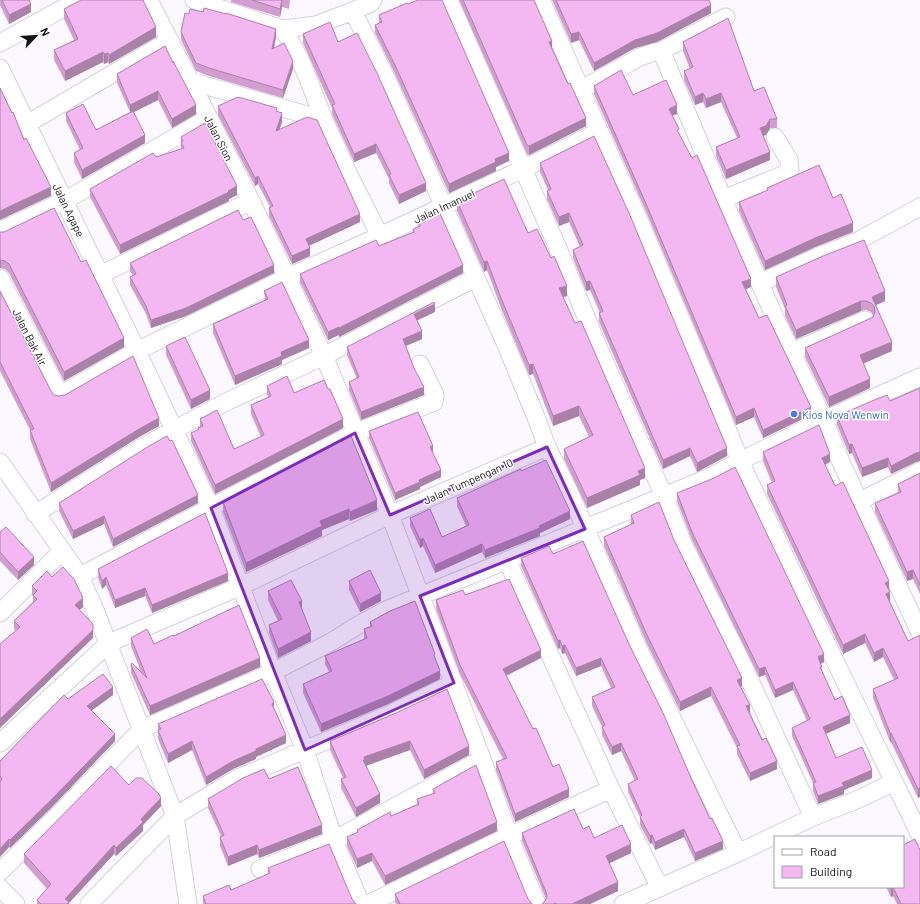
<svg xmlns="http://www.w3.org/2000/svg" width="920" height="904" viewBox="0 0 920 904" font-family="Barlow,sans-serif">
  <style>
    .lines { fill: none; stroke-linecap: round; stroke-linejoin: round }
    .minor-casing { stroke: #d3d1d8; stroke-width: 19 }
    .minor { stroke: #fff; stroke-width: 17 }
    .wall { fill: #d19ecf }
    .shaded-wall { fill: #aa81a9 }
    .building { fill: #f3b8f1; stroke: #aa81a9 }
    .marked { fill: #7b2cbf; fill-opacity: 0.2; stroke: #7b2cbf; stroke-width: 3; stroke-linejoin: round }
    .shop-dot { fill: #3f7fe0; stroke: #fff; stroke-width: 1.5 }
    .labels { text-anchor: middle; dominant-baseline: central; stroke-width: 3; stroke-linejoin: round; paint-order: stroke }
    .street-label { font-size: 11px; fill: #131315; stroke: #fff }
    .shop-label { font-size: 11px; fill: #366cbe; stroke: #fff; text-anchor: start }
  </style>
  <rect width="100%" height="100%" fill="#fbf9ff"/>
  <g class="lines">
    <g class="minor-casing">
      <path id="minor" d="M149 0 251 201 324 356 390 515 482 759 509 836 537 904
        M194 0 283 29 316 25 353 11 371 3 373 0
        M449 0 560 253 599 349 664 496 683 544 740 659 813 817 859 799 894 782
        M541 0 638 218 720 411 740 461 815 620 920 835
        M353 11 386 78 504 340 536 417 547 447 568 489 638 648 738 853
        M283 29 299 57 309 81 324 120 350 177 380 236
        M0 43 78 0
        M659 52 726 17
        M0 68 137 351 211 508 273 672 305 750 334 840 361 904
        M190 81 324 120
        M580 90 640 57 654 52H659L663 55 723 199 776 320 824 420 920 377
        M27 124 170 40
        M723 199 783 175 790 169 789 160 775 137
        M0 231 64 201 209 118
        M100 275 251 201
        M0 278 60 395 137 351 288 277 380 236 523 169 599 131
        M760 283 819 256 856 242 920 207
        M792 352 865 320
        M0 462 80 576 95 610 175 816 188 904
        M860 501 920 471
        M35 514 144 446 226 402 324 356 475 278
        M507 560 611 789 660 888
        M80 576 309 456 355 433 434 402 435 395 420 364
        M0 613 62 551
        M0 743 109 643 241 586 390 515 547 447
        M260 869 334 840 482 759
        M0 872 59 814 142 729 273 672 331 642 360 624 386 610 710 477 740 461 824 420 841 462 920 633
        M0 888 16 904
        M89 904 175 816 238 778 392 713 454 683
        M368 904 509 836 611 789
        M623 904 738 853 813 817"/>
    </g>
    <use href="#minor" class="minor"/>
  </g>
  <path class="wall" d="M0 0H29L31 12 9 24 0 5Z
    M231 0H290L289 9 282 7 280 17 231 2Z
    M459 0H534L552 49 586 126 529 155 527 154Z
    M552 0H709L711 13 657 42 635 48 594 71 579 40 571 43Z
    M64 9 156 37 109 64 108 62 104 64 103 62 65 81 54 60V50L74 40 64 19Z
    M379 15 509 161 496 167V171L449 193 395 74 375 33V25L379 23Z
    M181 32 276 37 274 48 293 69 283 98 209 76 196 71 181 40Z
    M303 34 338 42 426 191 399 204 389 183V179L376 153 354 162 333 116 332 114V108L303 43Z
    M683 42 754 91 777 119V128H770L766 135 763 136 770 160 726 179 716 156V147L737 138 721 102 706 108 703 102 695 105 684 80V71L690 69 683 51Z
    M165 46 196 114 172 128 158 100 134 112 145 143 82 179 74 162V153L80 150 66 121V113L96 130 130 112 117 83V74Z
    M594 86 633 95 677 114 672 116 679 133 751 287 746 289 759 318 811 415 763 438 754 417 736 425 647 214 594 94Z
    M218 106 277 112 282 122 279 130 360 222 309 246 310 256 292 264 269 216V208L270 207 258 184 255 186 218 115Z
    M181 137 237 195 229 199V201L120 254 90 197V189L156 157 181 149Z
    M540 163 727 456 697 472 690 456 663 469 599 322V313H600L590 290 586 291 573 258V250L580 247 569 222 559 226 547 199V191L548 190 540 172Z
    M767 188 833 198 853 232 815 247 765 270 739 211V202L767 191Z
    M457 201 528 233 567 296 563 297 575 323 645 478 640 480V485L587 508 564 459V449L589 437 579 416 553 426 533 374 529 375 501 308 487 270 484 272 457 211Z
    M418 221 463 273 339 337V335L328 340 300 282V274L379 246 413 233V229L418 227Z
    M0 232 124 347 64 381 9 273 5 269 0 268Z
    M130 263 274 273 186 316 151 328 146 314 130 285V277L133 276 130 271Z
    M776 277 885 301 876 305 892 351 864 363 870 388 829 407 805 357V348L869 319 873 317V315L871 312 866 310 861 311 796 339 785 316V309L776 287Z
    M0 291 51 391 54 395 159 426 139 437 51 492 30 439V430L0 371Z
    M264 291 309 348 282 360V364L235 385 213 333V324L265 300Z
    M435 312 417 320 422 339 406 346 424 395 361 420 349 390V382L357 379 347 355V347Z
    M166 346 210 399 191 409 166 355Z
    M267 386 294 393 343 428 215 494 191 441V433L198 430V428L200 427V419L234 449 261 437 251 414V405L268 398 267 394Z
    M920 388V461L916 462 891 474 888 467 862 477 852 453 849 454 837 425V416L890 401Z
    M369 431 433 453 441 477 420 487V489L395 500 369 438Z
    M763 452 830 462 825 465 889 590V601L908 641 920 635 918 798 891 742H890L873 698V689L894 680 883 657 874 662 865 643 843 654 767 494V485L772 483 763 461Z
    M521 471 570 519 540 533V536L485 558 482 552 435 573 423 546 420 548 410 526V518L442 537 466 526 457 506V498Z
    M920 473V594L913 579 907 581 875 512V503L898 493V484Z
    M677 493 824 662 821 664 822 671 835 700 850 723 826 734 836 758 872 778 844 790V794L818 804 813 791V783L792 736V728L807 721 793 690 775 698 765 675 759 677 692 540 677 501Z
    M223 502 377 510 350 521 349 519 322 530V536L246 572 223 512Z
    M59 503H198L113 547 104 524 73 539 59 511Z
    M631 515 674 540 742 686 741 687 750 713 777 769 750 781 737 754V748L711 696 680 711 647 644 604 546V537L631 525Z
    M0 532 34 565 18 580 0 561Z
    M553 554 629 644 723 849 695 861 684 837 655 850 652 843 650 844 640 825V817L628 792V784L635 781 621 751 612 755 602 735V727L592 706V697L611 688 601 666 576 676 565 653 562 654 560 648 558 649 521 566V558Z
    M98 569 228 581 152 613 145 596 115 608 106 585 102 589 98 578Z
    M52 577 83 607 79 610 93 638 16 631 14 629V621L33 602V596L32 595V586Z
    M349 581 381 601 360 612 349 590Z
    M268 591 302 608 311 641 278 658 269 633V625L278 621 268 600Z
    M465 595 541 658 506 676 533 729 569 797 515 822 496 770V762L503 759 460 674 436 609V600Z
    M370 622 435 658 440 679 388 704 321 732 303 693V684L329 672 325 664V656L364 639V629L370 627Z
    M174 636 260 667 150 715 131 673V665L141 672 131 646V638L154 644Z
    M113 695 91 711 115 741 52 807 10 848 9 847 0 857V761L68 699Z
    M274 710 286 743 256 757V759L233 769 206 785 192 750 168 763 158 739V724Z
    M396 713 469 755 424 779 410 750 366 766 380 803 356 817 341 788V779L343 778 330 750V741Z
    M269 779 322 834 259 858 257 854 228 866 220 846V837L221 836 208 808V799Z
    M129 785 161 806 143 825V831L116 856 114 854 69 903V904H37V900L47 889 24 863V854Z
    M433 789 497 831 385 885 372 861 357 868 347 846V837L357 833V830L391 816 417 804V799L433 794Z
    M583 829 594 838 631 853 609 863 618 891 590 904H542L545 901 546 899 522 841V833Z
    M268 868 352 899 355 903 356 904H203V896L231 890 268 874Z
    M886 887H903L920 904H897L893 896 891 897Z
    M395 894 528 899 532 904H396L395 902Z"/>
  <path class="shaded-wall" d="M282 0V7L280 17V9Z
    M31 4V12L9 24V15Z
    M711 5V13L657 42 635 48 594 71V63L635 40Z
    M156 27V37L109 64V55Z
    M276 29V37L272 57V49Z
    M579 32V40L571 43V34Z
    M552 41V49L549 42Z
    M103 52V62L65 81V71Z
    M108 53V62L104 64V54Z
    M293 61V69L283 98V90Z
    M158 91V100L130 114V105Z
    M703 93V102L695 105V97Z
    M721 93V102L706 108V99Z
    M196 105V114L172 128V119Z
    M677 105V114L669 117V109Z
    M282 113V122L276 140V131Z
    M586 118V126L529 155V146Z
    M770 119V128L766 135 760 137V128Z
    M145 135V143L82 179V170Z
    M376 144V153L354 162V154Z
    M770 152V160L726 179V170Z
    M509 153V161L496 167V171L449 193V184L495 159Z
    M258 176V184L255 186V178Z
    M426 183V191L399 204V195Z
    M237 186V195L229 199V201L120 254V245Z
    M51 187V196L0 220V211Z
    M569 213V222L559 226V217Z
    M360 214V222L306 247V239Z
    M853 223V232L815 247 765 270V261L815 238Z
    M310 248V256L292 264V256Z
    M1 259V268H0V260Z
    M487 261V270L484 272V262Z
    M274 265V273L186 316 151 328V320Z
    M463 265V273L339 337V328Z
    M751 279V287L742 291V282Z
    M590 281V290L586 291V282Z
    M567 286V296L559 298V288Z
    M885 291V301L874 306 872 297Z
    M861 301V311L796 339V330Z
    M435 304V312L414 322V314Z
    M339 327V335L328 340V332Z
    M422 331V339L403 347V339Z
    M124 338V347L64 381V372Z
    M309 340V348L282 360V364L235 385V376L281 352Z
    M892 342V351L860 365V355Z
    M533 364V374L529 375V365Z
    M870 379V388L829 407V397Z
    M424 387V395L361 420V412Z
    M210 390V399L191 409V400Z
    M579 406V416L553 426V416Z
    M811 407V415L763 438V430Z
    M754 408V417L736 425V417Z
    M159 418V426L139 437 51 492V483L139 429Z
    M343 419V428L215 494V485Z
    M852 444V453L849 454V445Z
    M433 446V453L430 447Z
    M690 448V456L663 469V460Z
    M727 448V456L697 472V463Z
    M920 452V461L916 462 891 474V466L916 453Z
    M830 454V462L822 466V458Z
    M888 458V467L862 477V468Z
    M645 468V478L640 480V485L587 508V498Z
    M441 470V477L420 487V489L395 500V493L419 480Z
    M198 495V503L113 547V539Z
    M377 500V510L350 521V512Z
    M349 509V519L322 530V536L246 572V563L320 521Z
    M570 511V519L540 533V536L485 558V550Z
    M104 516V524L73 539V531Z
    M423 538V546L420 548V540Z
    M482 544V552L435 573V565Z
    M34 557V565L18 580V572Z
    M913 570V579L907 581V572Z
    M228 573V581L152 613V605Z
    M106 577V585L102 589V581Z
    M889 581V590L885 592V583Z
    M145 588V596L115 608V600Z
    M890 592V601L886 603V594Z
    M381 593V601L360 612V604Z
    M83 598V607L75 614V605Z
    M302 601V609L299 602Z
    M93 630V638L0 728V719Z
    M311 632V641L278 658V649Z
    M865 634V643L843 654V645Z
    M560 640V648L558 649V641Z
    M565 645V653L562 654V646Z
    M883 648V657L874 662V653Z
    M541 650V658L503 677V669Z
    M824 654V662L818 665V657Z
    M260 658V667L150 715V706Z
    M601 658V666L576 676V668Z
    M765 667V675L759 677V669Z
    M440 671V679L388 704 321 732V724Z
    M742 678V686L737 688V680Z
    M793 682V690L775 698V690Z
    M113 687V695L87 714V706Z
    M711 687V696L680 711V702Z
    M274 702V711L272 704Z
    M750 705V713L746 706Z
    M850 715V723L823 735V727Z
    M890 733H891V742H890Z
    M115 734V741L52 807 10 848V840Z
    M286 735V743L256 757V759L233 769 206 785V777L233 761 256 749Z
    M192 741V750L168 763V754Z
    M410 741V750L365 766 363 760 364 757Z
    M621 743V751L612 755V747Z
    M469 746V755L424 779V770Z
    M777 761V769L750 781V773Z
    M872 770V778L844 790V794L818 804V796L842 783Z
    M920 788V797L918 798V789Z
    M569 789V797L515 822V814Z
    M380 794V803L356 817V808Z
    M161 798V806L143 825V831L116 856V848L141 819Z
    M497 822V831L385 885V876Z
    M322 825V834L259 858V850Z
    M684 829V837L655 850V842Z
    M652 835V843L650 844V836Z
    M9 839V847L0 857V849Z
    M723 841V849L695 861V853Z
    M631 844V853L606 865V856Z
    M114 845V854L69 903V904H65V899Z
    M257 845V854L228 866V857Z
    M372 853V861L357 868V859Z
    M618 882V891L590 904H572Z
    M893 887V896L891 897V889Z"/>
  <path class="building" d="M2 0H29L31 4 9 15Z
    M81 0H143L156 27 109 55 108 53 104 54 103 52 65 71 54 50 78 39 64 9Z
    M252 0H282L280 9Z
    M418 0H442L509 153 495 159 496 162 449 184 395 65 375 25 382 22 379 15 407 3 408 4Z
    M463 0H534L552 41 549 42 568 84 570 83 586 118 529 146 527 145Z
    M556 0H709L711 5 657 33 635 40 594 63 579 32 571 34Z
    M204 8 226 14V13L276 29 272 49 284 43 293 61 283 90 209 68 196 63 181 32 185 13 189 14 190 9 203 12Z
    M728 18 754 91 764 87 777 119H770L766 126 760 128 770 152 726 170 716 147 740 137 721 93 706 99 703 93 695 97 684 71 693 67 683 42Z
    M330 22 338 42 357 33 377 73 426 183 399 195 389 175 391 174 376 144 354 154 333 107 332 105 335 104 303 34Z
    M165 46 173 63V61L196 105 172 119 158 91 130 105 117 74Z
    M621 70 633 95 666 80 677 105 669 109 679 129 677 130 692 158 697 155 751 279 742 282 759 318 767 315 811 407 763 430 754 408 736 417 647 206 594 86Z
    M0 88 12 113 13 112 24 140 26 138 51 187 0 211Z
    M238 97 277 108 276 111 282 113 276 131 307 117 317 120 360 214 306 239 310 248 292 256 269 208 273 206 258 176 255 178 218 106Z
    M83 104 96 130 133 111 145 135 82 170 74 153 83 148 66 113Z
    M205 123 237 186 228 191 229 192 120 245 90 189 153 153 156 157 184 148 181 142 183 141 181 137Z
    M594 136 629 213 727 448 697 463 690 448 663 460 599 313 603 311 590 281 586 282 573 250 583 245 569 213 559 217 547 191 551 189 540 163Z
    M819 165 833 198 841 194 853 223 815 238 765 261 739 202 768 190 767 188Z
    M504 179 528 233 537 229 551 258 554 256 567 286 559 288 575 323 581 321 645 468 638 471 640 475 587 498 564 449 593 435 579 406 553 416 533 364 529 365 501 298 487 261 484 262 457 201Z
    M54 208 81 262 86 260 124 338 64 372 9 264 5 261 0 260V232H4Z
    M238 210 243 220 251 217 274 265 186 308 151 320 146 306 130 277 136 274 130 263Z
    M439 211 463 265 339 328V327L328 332 300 274 376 240 379 246 414 232 413 229 420 226 418 221Z
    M864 240 885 291 872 297 892 342 860 355 870 379 829 397 805 348 869 319 873 317 875 312 874 306 871 303 866 301H861L796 330 785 306 787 305 776 277 823 256Z
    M282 282 309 340 281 352 282 356 235 376 213 324 268 299 264 291Z
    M0 291 51 391 54 395 59 396 65 395 133 356 159 418 139 429 51 483 30 430 34 429 0 362Z
    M434 302 435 304 414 314 422 331 403 339 414 368 424 387 361 412 349 382 359 377 347 347Z
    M185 337 210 390 191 400 166 346Z
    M287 376 294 393 324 380 328 389H330L343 419 215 485 191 433 199 429 198 428 203 426 200 419 217 410 234 449 264 435 251 405 271 396 267 386Z
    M920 388V452L916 453 891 466 888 458 862 468 852 444 849 445 837 416 879 398 887 395 890 401Z
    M418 412 433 446 430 447 441 470 419 480 420 482 395 493 369 431Z
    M819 425 830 454 822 458 835 486 843 482 889 581 885 583 890 592 886 594 908 641 920 635V788L918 789 891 733H890L873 689 898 678 883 648 874 653 865 634 843 645 767 485 775 481 763 452Z
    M167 436 170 441 172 440 198 495 113 539 104 516 73 531 59 503 149 446Z
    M351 436 377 500 350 512 349 509 320 521 322 526 246 563 223 502Z
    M546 460 570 511 539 526 540 528 485 550 482 544 435 565 423 538 420 540 410 518 430 509 442 537 469 525 457 498 521 469V471Z
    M735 467 824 654 818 657 822 667H820L835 700 842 696 850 715 823 727 836 758 862 747 872 770 842 783 844 786 818 796 813 783 816 782 792 728 810 719 793 682 775 690 765 667 759 669 692 532 677 493 714 478Z
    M920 473V585L913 570 907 572 875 503 901 492 898 484Z
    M659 502 674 540 742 678 737 680 750 705 746 706 762 740 766 738 777 761 750 773 737 746 740 745 711 687 680 702 647 635 604 537 634 523 631 515Z
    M205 513 228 573 152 605 145 588 115 600 106 577 102 581 98 569Z
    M6 527 34 557 18 572 0 552V532Z
    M583 541 629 644 664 715 691 778 710 819 712 818 723 841 695 853 684 829 655 842 652 835 650 836 640 817 642 815 628 784 638 779 621 743 612 747 602 727 605 725 592 697 615 687 601 658 576 668 565 645 562 646 560 640 558 641 521 558 549 546 553 554Z
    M63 567 74 579 83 598 75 605 93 624V630L0 719V644L20 627 14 621 37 599 33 595 37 591 32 586 47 571 52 577Z
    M370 570 381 593 360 604 349 581Z
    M509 579 541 650 503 669 533 729 536 728 553 767 559 764 569 789 515 814 496 762 507 758 460 665 436 600 463 590 465 595Z
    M291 580 302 601 299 602 311 632 278 649 269 625 282 619 268 591Z
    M415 601 435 654 434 655 440 671 388 696 321 724 303 684 332 671 325 656 367 638 364 629 372 626 370 622 390 611Z
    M239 605 260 658 150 706 131 665 132 663 147 678 131 638 147 629 154 644 173 635 174 636Z
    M103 674 113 687 87 706 115 734 52 799 10 840 9 839 0 849V782L2 779 0 777V761L64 695 68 699Z
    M262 679 274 702 272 704 286 735 256 749V751L233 761 206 777 192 741 168 754 158 730 161 729 158 724Z
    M447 689 469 746 424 770 410 741 364 757 365 760H363L380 794 356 808 341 779 346 777 330 741 396 713Z
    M476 765 497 822 385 876 372 853 357 859 347 837 358 832 357 830 390 812 391 816 419 804 417 799 435 793 433 789Z
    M111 766 129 785 136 778H142L159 794 161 798 141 819 143 822 116 848 114 845 65 899 69 902 67 904H41L37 900 51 884 24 854Z
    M298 767 322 825 259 850 257 845 228 857 220 837 224 835 208 799 243 778 264 769 269 779Z
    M574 809 583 829 589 826 594 838 622 825 631 844 606 856 618 882 572 904H557L556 903 553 904H542L545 901 547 897 546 892 522 833Z
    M915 839 920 850V904H901L893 887 891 889 890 887H903V845Z
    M504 841 528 899 532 904H399L400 903 395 894Z
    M329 844 352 899 355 903 356 904H206L203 896 229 885 231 890 270 873 268 868Z"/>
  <path class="marked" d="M355 433 390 515 547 447 585 529 420 596 454 683 305 750 211 508Z"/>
  <circle class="shop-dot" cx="794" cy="414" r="4"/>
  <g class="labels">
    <g class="street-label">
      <text transform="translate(219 138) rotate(63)">Jalan Sion</text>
      <text transform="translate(444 206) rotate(-25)">Jalan Imanuel</text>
      <text transform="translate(69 210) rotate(64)">Jalan Agape</text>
      <text transform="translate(30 337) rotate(63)">Jalan Bak Air</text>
      <text transform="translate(468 481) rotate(-24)">Jalan Tumpengan 10</text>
    </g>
    <g class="shop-label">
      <text x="802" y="414">Kios Nova Wenwin</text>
    </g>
  </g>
  <rect x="774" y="836" width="130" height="52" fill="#ffffff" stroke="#a1a1a1"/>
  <rect x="782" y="849" width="20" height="6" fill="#ffffff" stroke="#a1a1a1"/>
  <text x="810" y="856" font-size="12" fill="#131315">Road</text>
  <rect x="782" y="866" width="20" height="12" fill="#f3b8f1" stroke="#a1a1a1"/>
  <text x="810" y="876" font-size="12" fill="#131315">Building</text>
  <g transform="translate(36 36) rotate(65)" stroke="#ffffff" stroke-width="3" paint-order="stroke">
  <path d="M0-3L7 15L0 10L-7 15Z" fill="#131315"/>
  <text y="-6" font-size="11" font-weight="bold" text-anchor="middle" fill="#131315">N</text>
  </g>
</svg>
